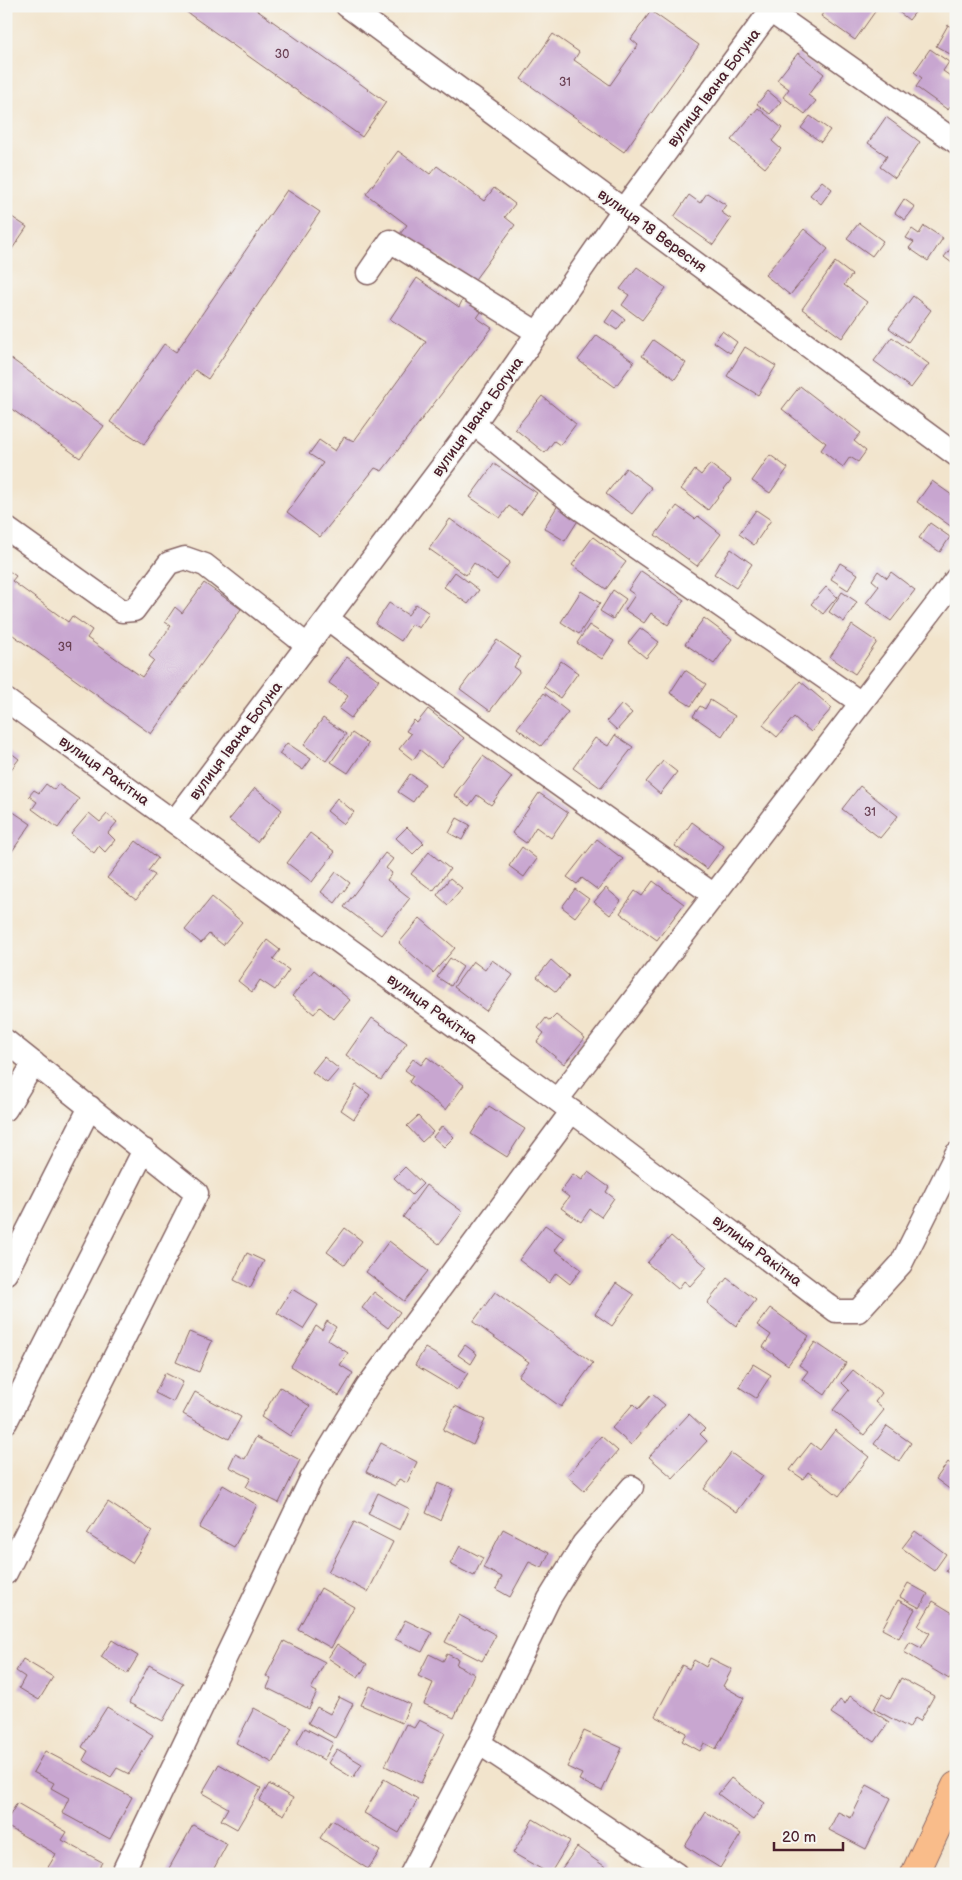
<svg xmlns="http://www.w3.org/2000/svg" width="962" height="1880" viewBox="0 0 962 1880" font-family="'Balsamiq Sans',sans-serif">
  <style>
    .building { fill: #c8a6d0 }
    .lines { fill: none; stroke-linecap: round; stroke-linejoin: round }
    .minor-casing { stroke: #856463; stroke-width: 25 }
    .major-casing { stroke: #856463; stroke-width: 30 }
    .minor { stroke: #fff; stroke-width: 22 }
    .major { stroke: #f9bc8a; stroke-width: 28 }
    .labels { text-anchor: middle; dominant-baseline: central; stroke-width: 4; stroke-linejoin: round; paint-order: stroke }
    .number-label { font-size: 12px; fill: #6a4154 }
    .street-label { font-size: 15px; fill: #4a1f2b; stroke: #f6f6f2 }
  </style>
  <rect width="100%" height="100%" fill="#f6f6f2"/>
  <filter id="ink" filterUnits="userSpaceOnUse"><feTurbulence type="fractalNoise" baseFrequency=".02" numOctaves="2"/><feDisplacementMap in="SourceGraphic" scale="10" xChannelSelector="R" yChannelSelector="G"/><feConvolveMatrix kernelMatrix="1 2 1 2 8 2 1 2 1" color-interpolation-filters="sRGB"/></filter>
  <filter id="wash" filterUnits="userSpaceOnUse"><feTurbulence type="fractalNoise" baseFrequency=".0096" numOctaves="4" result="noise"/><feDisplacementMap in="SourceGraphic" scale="20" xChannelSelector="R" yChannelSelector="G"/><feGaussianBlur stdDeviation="1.12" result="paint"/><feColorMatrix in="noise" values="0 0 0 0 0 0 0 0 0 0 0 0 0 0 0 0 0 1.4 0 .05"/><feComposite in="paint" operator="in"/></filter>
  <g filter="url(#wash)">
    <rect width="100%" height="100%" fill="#f2e4cc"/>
    <g id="blocks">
      <path class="building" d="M178 6H251L386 102 362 137Z
        M828 6H879L855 40 821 16Z
        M891 6H920L909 20Z
        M651 11 699 45 624 152 521 79 553 34 579 52 574 60 610 85 638 45 631 39Z
        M948 25 956 30V45L950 54 936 46Z
        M930 49 949 62 943 71 956 80V99L948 110 916 87 922 78 914 72Z
        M798 53 824 74 808 95 816 101 805 114 783 97 789 89 777 80Z
        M768 91 781 102 770 114 757 104Z
        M758 108 782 128 772 141 781 149 765 168 731 140Z
        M810 116 830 130 821 142 801 128Z
        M886 117 920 142 895 178 880 167 887 156 868 143Z
        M398 151 430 174 437 166 484 201 494 188 515 204 505 217 515 225 473 282 437 255 434 259 400 234 407 225 366 194Z
        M822 181 832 189 821 204 810 195Z
        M287 190 320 212 208 379 195 370 144 444 110 422 164 344 176 352Z
        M707 193 726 205 721 212 731 219 713 245 674 217 689 195 700 203Z
        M904 199 915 207 905 220 895 213Z
        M6 213 27 227 8 255 6 254Z
        M859 223 883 241 872 256 847 238Z
        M924 226 943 238 928 261 909 248 914 242 906 238 912 229 919 234Z
        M804 229 828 249 790 295 765 275Z
        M956 242V266L944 257Z
        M835 262 852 275 844 285 867 302 842 338 802 309Z
        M637 267 666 288 642 320 622 305 629 295 620 289Z
        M417 278 459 307 464 297 483 309 477 318 492 328 382 471 375 468 320 537 287 512 323 463 309 454 319 440 335 451 344 437 354 441 426 342 390 319Z
        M913 296 931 310 908 342 889 328Z
        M613 310 625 319 617 330 605 322Z
        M722 331 737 342 730 353 714 342Z
        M597 335 634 362 615 387 578 360Z
        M892 337 929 364 911 388 874 361Z
        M653 340 686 363 675 379 642 356Z
        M745 347 776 366 758 395 727 376Z
        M6 355 104 426 80 458 6 405Z
        M800 386 861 433 854 441 866 451 858 462 850 457 843 467 821 450 826 443 782 409Z
        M542 396 576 424 560 445 554 441 545 453 515 429Z
        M770 455 788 468 770 493 752 481Z
        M494 464 537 493 521 515 509 506 500 518 470 497Z
        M710 464 731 480 708 510 681 489 695 470 701 475Z
        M626 468 652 488 632 514 606 494Z
        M932 481 956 498V530L917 502Z
        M558 505 579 519 565 541 544 528Z
        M677 506 695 519 698 516 721 534 697 566 655 535Z
        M756 510 771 520 754 545 739 534Z
        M450 519 510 562 497 580 474 563 466 575 429 549Z
        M930 523 950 537 940 552 919 538Z
        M593 537 626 562 606 589 572 565Z
        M731 549 752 564 736 588 714 574Z
        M840 563 858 574 848 590 831 579Z
        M6 569 16 576 12 581 68 622 72 616 92 630 87 638 142 677 154 660 149 656 171 626 165 622 175 607 182 613 204 583 241 609 151 734 6 630Z
        M641 571 684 600 668 625 651 613 644 623 625 610 635 595 628 590Z
        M878 571 887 578 891 572 915 590 891 621 866 603 879 586 872 580Z
        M455 572 479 590 468 604 444 587Z
        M826 587 837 597 823 614 811 604Z
        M613 590 626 599 613 619 600 611Z
        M581 591 600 603 579 634 561 622Z
        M842 592 857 602 844 622 829 612Z
        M389 603 408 615 416 604 429 613 419 628 412 624 401 641 375 624Z
        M704 618 732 639 714 664 685 644Z
        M589 625 614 641 602 659 577 643Z
        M852 625 877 642 855 674 830 657Z
        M640 628 659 642 646 658 628 643Z
        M497 640 521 657 514 667 520 671 490 711 460 689Z
        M347 657 379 680 351 718 339 709 348 696 329 683Z
        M561 661 578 673 560 698 544 687Z
        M685 670 706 684 691 706 670 693Z
        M800 681 832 708 811 732 794 717 777 737 763 725Z
        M544 693 568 712 541 746 517 728Z
        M710 700 735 716 722 736 693 716 700 706 705 709Z
        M622 704 632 713 617 730 607 721Z
        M428 709 464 738 441 767 420 750 413 760 399 749 411 734 406 731 414 720 417 723Z
        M323 718 346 734 326 761 304 745Z
        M352 733 368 744 348 773 331 762Z
        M615 735 633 747 601 788 573 768 595 738 608 746Z
        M287 743 311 759 303 770 279 754Z
        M6 749 19 759 6 776Z
        M483 756 512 777 491 805 477 795 469 806 454 795Z
        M663 761 677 772 660 794 646 782Z
        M410 774 425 784 413 802 398 792Z
        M46 784 54 790 58 784 79 799 58 828 32 809 37 802 29 796 34 790 39 793Z
        M860 786 898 816 880 838 842 809Z
        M255 788 282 810 257 842 229 820Z
        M539 793 568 813 551 838 536 827 526 843 512 833Z
        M337 798 354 812 343 824 327 811Z
        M6 807 31 824 6 860Z
        M89 813 100 822 107 814 117 822 108 833 115 840 105 852 99 846 94 853 71 834Z
        M457 818 470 825 462 840 449 833Z
        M692 822 724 846 707 869 675 846Z
        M407 827 424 843 413 854 396 838Z
        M310 833 335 852 312 882 287 863Z
        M597 839 623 859 598 890 582 878 577 884 567 877Z
        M136 841 158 858 148 871 155 875 136 900 107 878Z
        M522 847 537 859 524 877 509 866Z
        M429 852 450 869 433 891 411 874Z
        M385 853 393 859 386 868 392 873 387 880 410 898 381 935 344 907Z
        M336 872 350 883 335 903 321 892Z
        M450 878 462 888 448 905 437 895Z
        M653 881 684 904 657 940 620 913 635 891 642 896Z
        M606 888 621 901 610 915 594 902Z
        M575 889 589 899 575 917 562 907Z
        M212 897 242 922 223 945 209 934 201 943 185 930Z
        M420 918 455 948 433 973 399 943Z
        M267 940 280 950 273 959 289 970 275 990 260 980 252 992 238 981Z
        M450 958 463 967 451 986 437 977Z
        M492 960 513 975 486 1011 454 987 473 961 485 970Z
        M551 960 569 976 556 992 537 977Z
        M314 970 350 1000 334 1019 320 1007 314 1014 292 996Z
        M556 1015 585 1038 564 1064 537 1042 544 1033 538 1028 546 1018 550 1021Z
        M372 1018 407 1043 381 1080 346 1055Z
        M324 1057 339 1069 327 1083 312 1072Z
        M427 1057 464 1085 446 1110 409 1082 413 1076 405 1070 413 1059 421 1065Z
        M356 1085 370 1095 354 1119 341 1110Z
        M489 1106 525 1129 507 1157 471 1134Z
        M418 1116 433 1132 422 1142 407 1126Z
        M442 1126 454 1137 444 1147 433 1137Z
        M405 1167 423 1184 412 1195 394 1178Z
        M588 1172 609 1187 606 1192 614 1198 601 1217 590 1209 581 1222 561 1208 569 1197 561 1191 573 1174 582 1180Z
        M426 1185 463 1212 439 1244 403 1217Z
        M545 1225 564 1238 555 1250 581 1269 570 1284 556 1273 549 1283 519 1260Z
        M345 1228 362 1241 345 1265 327 1252Z
        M671 1236 707 1267 690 1286 684 1281 678 1289 647 1263Z
        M389 1241 428 1271 404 1301 366 1272Z
        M247 1253 264 1261 250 1288 234 1280Z
        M727 1278 756 1300 736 1326 707 1303Z
        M616 1283 634 1295 612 1326 595 1314Z
        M292 1289 318 1305 303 1329 277 1313Z
        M374 1292 400 1312 388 1328 362 1308Z
        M495 1292 593 1363 561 1407 518 1376 529 1362 473 1322Z
        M770 1308 809 1336 788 1365 763 1347 771 1335 757 1325Z
        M327 1321 336 1327 328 1340 348 1353 340 1365 353 1373 339 1396 291 1366 316 1326 322 1330Z
        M189 1332 212 1341 199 1372 176 1362Z
        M815 1342 846 1363 825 1395 802 1379 808 1371 799 1365Z
        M465 1345 477 1354 471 1364 458 1355Z
        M425 1348 468 1373 457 1390 415 1365Z
        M753 1364 771 1375 756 1398 739 1387Z
        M853 1370 882 1393 875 1402 884 1410 864 1435 833 1410 849 1390 842 1383Z
        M165 1373 183 1382 173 1402 155 1393Z
        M280 1387 310 1406 290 1436 261 1417Z
        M195 1392 241 1417 229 1439 183 1414Z
        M652 1394 665 1405 631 1445 612 1428 633 1404 638 1409Z
        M455 1406 485 1420 473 1445 443 1430Z
        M689 1414 705 1429 700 1434 707 1441 673 1478 649 1457Z
        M887 1426 911 1443 899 1461 874 1444Z
        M835 1430 869 1457 839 1496 808 1472 803 1479 790 1470 811 1443 820 1450Z
        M601 1436 618 1451 584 1491 567 1476Z
        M256 1437 300 1460 279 1503 246 1487 251 1478 229 1467 235 1454 245 1459Z
        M381 1443 417 1462 407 1483 399 1479 395 1486 366 1472Z
        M731 1453 763 1476 737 1512 704 1489Z
        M948 1462 956 1468V1494L936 1479Z
        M438 1483 453 1489 440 1520 426 1513Z
        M223 1485 257 1505 234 1547 199 1528Z
        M378 1493 410 1509 400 1530 368 1514Z
        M108 1502 152 1531 132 1563 87 1534Z
        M354 1522 393 1542 368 1592 328 1572Z
        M503 1529 549 1553 542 1568 529 1562 510 1597 496 1589 502 1577 483 1568Z
        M915 1531 946 1554 934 1571 902 1548Z
        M460 1546 483 1558 474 1576 450 1564Z
        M956 1552V1577L946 1571Z
        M908 1583 928 1594 920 1608 900 1597Z
        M321 1588 354 1607 331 1648 298 1629Z
        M898 1600 915 1609 899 1638 882 1629Z
        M933 1601 956 1615V1629L953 1634 956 1636V1668L949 1679 904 1652 910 1642 921 1648 930 1633 918 1626Z
        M459 1615 496 1635 482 1661 445 1642Z
        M405 1620 432 1633 422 1652 395 1639Z
        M112 1640 138 1656 127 1674 101 1657Z
        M284 1641 325 1662 311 1689 317 1692 309 1709 267 1688 271 1679 266 1676Z
        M337 1644 367 1664 358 1678 328 1658Z
        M429 1654 443 1661 447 1654 458 1659 456 1665 474 1674 454 1718 424 1704 433 1683 418 1676Z
        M710 1658 732 1669 723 1686 744 1698 716 1749 704 1743 700 1751 682 1741 687 1733 655 1716 682 1665 689 1669 694 1660 706 1667Z
        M23 1659 53 1677 39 1700 19 1688 25 1677 16 1671Z
        M149 1665 183 1683 163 1721 129 1703Z
        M901 1678 934 1696 920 1721 915 1718 909 1728 874 1709 882 1694 890 1699Z
        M370 1686 410 1704 402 1723 361 1705Z
        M850 1696 889 1722 875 1742 831 1713 840 1700 845 1704Z
        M339 1697 353 1704 335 1738 308 1723 317 1707 330 1714Z
        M107 1707 153 1735 129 1774 117 1768 111 1777 83 1760 88 1751 82 1747Z
        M254 1708 292 1728 273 1763 236 1743Z
        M419 1720 445 1733 421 1783 385 1766 406 1724 414 1728Z
        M305 1728 333 1743 324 1760 296 1744Z
        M584 1731 622 1748 602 1791 579 1780 582 1774 567 1767Z
        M337 1749 362 1764 353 1778 328 1763Z
        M45 1751 132 1797 110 1839 62 1813 69 1798 51 1788 54 1783 33 1772Z
        M219 1764 261 1788 237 1829 221 1820 228 1808 202 1793Z
        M731 1778 765 1803 753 1820 718 1794Z
        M384 1779 418 1799 399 1833 364 1813Z
        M269 1784 293 1798 284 1815 259 1801Z
        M867 1785 891 1798 866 1849 829 1830 838 1812 851 1818Z
        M17 1803 67 1832 62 1840 102 1862 96 1874H44L56 1854 6 1826V1822Z
        M706 1812 741 1834 720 1868 685 1846Z
        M533 1819 570 1841 550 1874 513 1853Z
        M332 1820 380 1851 368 1869 320 1838Z
        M193 1825 227 1844 211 1874H169L167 1872Z
        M577 1847 607 1868 603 1874H558Z"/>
    </g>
  </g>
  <g filter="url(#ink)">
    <use href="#blocks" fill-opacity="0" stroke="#856463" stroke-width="1"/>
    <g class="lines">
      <g class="minor-casing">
        <path id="minor" d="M347 6 956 455
          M770 11 956 142
          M368 273 390 241 538 333
          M474 424 576 506 861 703
          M6 528 122 611 134 610 169 563 185 558 205 565 308 646
          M328 619 380 658 714 895
          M6 700 557 1100 836 1311H858L901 1264 956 1154
          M174 822 474 424 623 210 774 6
          M6 1041 197 1193 6 1573
          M557 1100 956 579
          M6 1109 34 1063
          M6 1273 90 1107
          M6 1422 144 1150
          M479 1743 676 1874
          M122 1874 311 1479 367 1387 572 1111
          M411 1874 479 1743 549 1599 583 1544 632 1487"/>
      </g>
      <g class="major-casing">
        <path id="major" d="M915 1874 956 1786"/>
      </g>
      <use href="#minor" class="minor"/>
      <use href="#major" class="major"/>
    </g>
  </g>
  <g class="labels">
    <g class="number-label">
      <text x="282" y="54">30</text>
      <text x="565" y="82">31</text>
      <text x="65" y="647">39</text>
      <text x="870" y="812">31</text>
    </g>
    <g class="street-label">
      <text transform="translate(714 88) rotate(-53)">вулиця Івана Богуна</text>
      <text transform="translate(652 231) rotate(36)">вулиця 18 Вересня</text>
      <text transform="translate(478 417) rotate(-54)">вулиця Івана Богуна</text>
      <text transform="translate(236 741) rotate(-53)">вулиця Івана Богуна</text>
      <text transform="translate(104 771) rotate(36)">вулиця Ракітна</text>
      <text transform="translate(432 1009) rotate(36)">вулиця Ракітна</text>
      <text transform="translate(757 1251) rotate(37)">вулиця Ракітна</text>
    </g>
  </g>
  <rect width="962" height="1880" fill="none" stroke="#f6f6f2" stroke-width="25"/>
  <path d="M774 1842v8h69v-8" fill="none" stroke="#4a1f2b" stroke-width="2.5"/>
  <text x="782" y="1842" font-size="15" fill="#4a1f2b" stroke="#f6f6f2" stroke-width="4" paint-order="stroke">20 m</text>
</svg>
